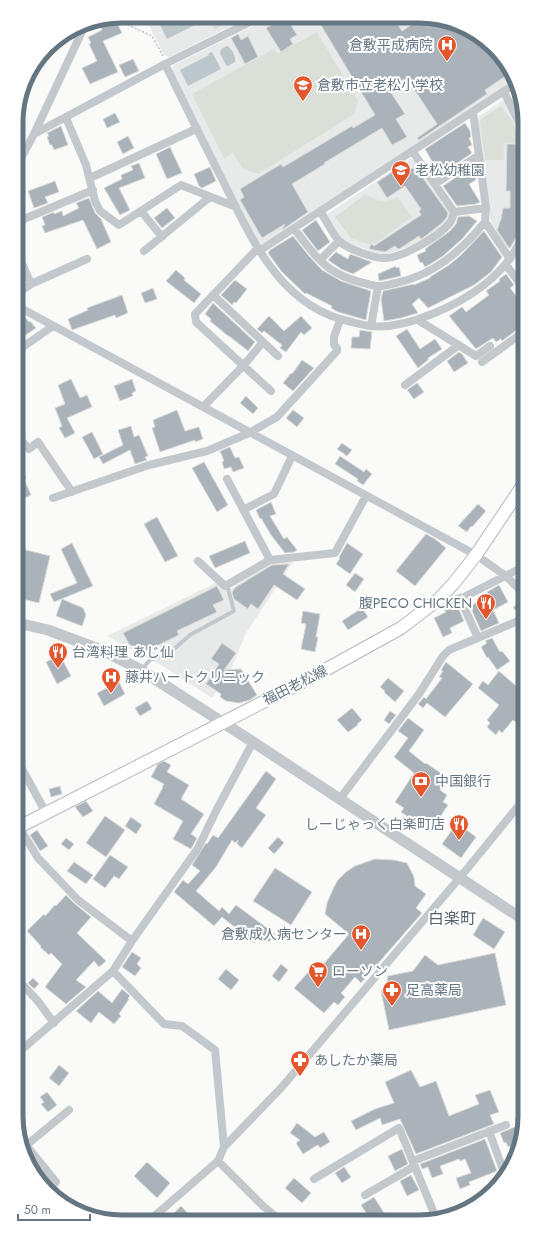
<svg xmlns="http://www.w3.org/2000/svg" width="541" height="1238" viewBox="0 0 541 1238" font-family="Jost,'Noto Sans JP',sans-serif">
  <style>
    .built { fill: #e8e9e9 }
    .green { fill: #dadfd7 }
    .water { fill: #bbc7cb }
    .building { fill: #aab3b9; stroke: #dcdcda }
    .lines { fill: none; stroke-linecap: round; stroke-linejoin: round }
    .secondary-casing { stroke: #b3babf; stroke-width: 14 }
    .path { stroke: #bbbfc2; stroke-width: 1.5; stroke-dasharray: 2 2; stroke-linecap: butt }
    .service { stroke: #c3c8cc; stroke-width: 4 }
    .minor { stroke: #c3c8cc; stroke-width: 8 }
    .tertiary { stroke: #c3c8cc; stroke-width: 11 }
    .secondary { stroke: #fff; stroke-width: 12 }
    .labels { text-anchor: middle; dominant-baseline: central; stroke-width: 4; stroke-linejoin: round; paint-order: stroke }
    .poi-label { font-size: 14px; fill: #657683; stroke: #fff; text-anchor: start }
    .street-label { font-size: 14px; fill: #657683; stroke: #fff }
    .quarter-label { font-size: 16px; fill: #57646e; stroke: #fff }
    .rim { fill: none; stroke: #657683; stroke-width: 5 }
  </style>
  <rect width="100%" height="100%" fill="#fafaf8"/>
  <path class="built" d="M144 16 249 17 169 57 164 55Z
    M271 17 439 18 489 42 513 81 489 98 262 244 258 243 172 71 174 65Z
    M503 100 512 115 521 139 522 226 515 242 510 249 508 248 491 225 477 118Z
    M410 159 415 160 450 213 448 219 434 233 421 242 397 251 386 254 376 253 344 241 326 215Z
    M293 562 246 633 231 669 212 698 161 665 107 636 218 582 227 591 271 563Z"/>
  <path class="green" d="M208 17H230L232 20 215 30Z
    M317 32 358 101 354 114 258 174 242 168 233 153 224 158 192 94 274 49 277 54Z
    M501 106 513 122 518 142 503 143 504 160H485L480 120Z
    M366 194C375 202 387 203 397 197L412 217 376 243 368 244 351 238 335 217Z"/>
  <path class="water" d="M163 16H195L199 23 167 39 157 19Z
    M227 46C232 48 236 57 235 62L228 66 226 65 220 53 221 49Z
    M212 52 221 69 188 86 180 70 209 55 208 54Z"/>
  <path class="building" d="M286 17 297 35 290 39 293 44 281 52 266 28Z
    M316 17 394 18 402 31 422 18H439L489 42 509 74 485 90 487 94 419 140 417 138 437 124 408 80 390 91 405 114 396 119 407 137 392 145 382 128 324 163 325 164 292 184 308 212 282 230 285 224 262 238 240 200 244 197 240 189 281 164 283 167 352 126 353 128 375 115Z
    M116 21 122 33 103 41 118 72 90 84 82 68 97 61 89 44 91 43 88 37 102 30 101 27Z
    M238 34 241 40 248 36 258 57 245 64 231 38Z
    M133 59 139 71 125 77 119 65Z
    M115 113 120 122 107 128 103 119Z
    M465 123 470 131 471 137 469 138 472 145 468 147 472 153 444 172 436 161 433 163 425 149Z
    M61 126 68 145 54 150 52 145H50L47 137 49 136 47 133Z
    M128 136 134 148 123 154 117 142Z
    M507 144H516V146H521L522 220 517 236 510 248H509L497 230 501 219 503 208H510V191H506Z
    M170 147 182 173 167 179 156 154Z
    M139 163 145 178 119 188 130 210 120 215 104 188 122 179 121 175 133 170 131 166Z
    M406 163 411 169 415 167 448 213 447 217 442 223 428 234 421 239 419 236 399 249H398L395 246 385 252 369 249 371 244 374 246 421 215 419 211 421 209 405 186 387 198 377 182Z
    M210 167 216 181 202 188 199 186 194 174Z
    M471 167 475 174 476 180 469 184 480 202 476 204 457 206 443 186Z
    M55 181 59 192 45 197 48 203 34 208 28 191Z
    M89 198 95 213 101 219 111 242 97 249 83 220 45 233 42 226 45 225 42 217 54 212V214L62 211 63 216 79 208 76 203Z
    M167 208 175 218 162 228 154 218Z
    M469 216 477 221 462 239 443 256 432 263 425 267 422 262 420 263 417 255 426 251 425 249 450 231 456 224 458 217Z
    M316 220 330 242 318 251 302 230Z
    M484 231 502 257 491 272 474 285 428 308 419 298 412 304 418 313 401 318 384 321 381 299 383 291 414 284V285L430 278V277L449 265 460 256Z
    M293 236 309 256 322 270 341 281 371 291 366 320 338 312 331 308 332 306 306 293 305 294 282 272 268 253 270 250Z
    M336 252 348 259 350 254 372 262 353 274 341 269 328 260Z
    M396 266V268L399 267 401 276 379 281 378 274Z
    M176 270 185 278 184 280 201 294 194 303 166 281Z
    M506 274 514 285 510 288 522 303V326L502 341 501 339 496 342 493 338 476 349 449 316 462 307 466 312 489 295 486 291 500 281 499 279Z
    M235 280 247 289 236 303 234 302 232 305 221 295Z
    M153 288 157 299 145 303 141 293Z
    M122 295 128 313 116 318 115 315 72 330 68 319 88 310 87 308Z
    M213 303 255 342 248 351 229 336H228L210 321 211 319 205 314Z
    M24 316 29 322 30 321 36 328 17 341V321Z
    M269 316 284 331 301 316 312 328 304 335 301 332 286 352 280 348 282 345 264 331 262 333 257 329Z
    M407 329 420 349 435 339 442 349 428 358V360L418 368 396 336Z
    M360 330 372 332 370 349 351 348 352 337H359Z
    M459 352 462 354 468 363 454 372 447 361Z
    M302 360 314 368 293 391 283 383 291 373 292 374Z
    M71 379 80 398 87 395 92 407 67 418 75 433 65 438 59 428 62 426 55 408 65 404 58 385Z
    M132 379 136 391 132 393 133 396 120 401 114 386Z
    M417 383 424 392 414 399 407 390Z
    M246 396 258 408 253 414 240 403Z
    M177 410 185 431 199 427 203 439 195 442V440L160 452 152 428 155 427 153 420Z
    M293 410 304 418 297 427 286 418Z
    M131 426 134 437 139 435 148 456 145 457 147 460 135 464 130 450 103 464 99 457 123 445 118 430Z
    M92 432 103 454 94 459 82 437Z
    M342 443 352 450 347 456 337 449Z
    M230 447 235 458 239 457 244 468 233 472 231 467 224 469 222 462 224 461 220 451Z
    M340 456 364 472 366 469 372 474 363 485 357 481 358 479 335 464Z
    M204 462 228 505 217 512 192 468Z
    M25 481 31 495 21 500 18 493 17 484Z
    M271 502 276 514 270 516 284 539 287 537 297 550 294 552 285 553 271 535 261 518 260 519 256 510Z
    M478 504 486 511 472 527 471 526 467 532 458 526Z
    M157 517 178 556 165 562 144 524Z
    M426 534 435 539 446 548 415 586 396 571Z
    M245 541 250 553 215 568 209 556Z
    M72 543 93 586 54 602 50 594 77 583 61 549Z
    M347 543 363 554 350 574 336 564 340 558 339 557Z
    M18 548 50 556 39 603 18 598Z
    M289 564 283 574 305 589 297 600 274 585 258 609 251 604 248 609 234 599 232 592 236 587 272 565Z
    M355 573 364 579 355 592 346 585Z
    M499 585 508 602 493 610 499 623 481 631 470 606 489 597 487 592Z
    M217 586 224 600 213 605 217 612 177 631 179 635 144 652 129 644 123 633Z
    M521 598H523V614H521L513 608Z
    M62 599 83 608 86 615 82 626 56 616Z
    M457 605 464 621 450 628 452 633 443 637 434 618 446 612 444 609Z
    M362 608 368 617 348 630 342 621Z
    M303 611 320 614 316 637H318L315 652 301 649 306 624 301 623Z
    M492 638 500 652 502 651 510 661 497 670 488 657 487 658 481 647 487 643 485 641Z
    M222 643 236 653 224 670 241 669 257 695 250 700 239 703 226 701 220 697 221 694 206 684 219 664 211 659Z
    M60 655 71 676 57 684 46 662Z
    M446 662 473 684 445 717 427 703 423 708 418 704 424 697 426 699 442 678 439 677 443 671 441 670Z
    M499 671 523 692V715L517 723 513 720 502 733 499 730 496 735 487 727 490 723 487 720 499 705 478 688 483 681 488 685Z
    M388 678 404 691 395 702 384 692 385 691 380 687Z
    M119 682 125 694 104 706 97 693Z
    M147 701 152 709 140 716 135 708Z
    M352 708 362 720 357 724 358 725 348 732 337 720Z
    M390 711 396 715 389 724 384 720Z
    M408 718 424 730 409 751 425 764 426 763 448 778 440 790 447 795 443 802 448 805 430 832 401 812 404 808 395 802 414 773 394 757 408 738 398 731Z
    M164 761 171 765 167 772 189 785 181 799 204 814 191 834 197 838 191 849 173 839 183 821 154 804 163 787H162L164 784 151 777 158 764Z
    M266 771 276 779 256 808 266 815 242 848 237 844 238 840 235 843 232 840 216 867 196 891 219 911 222 907 229 914 236 905 275 934 269 942 261 936 255 943 222 917 214 926 174 892 183 880 188 884 200 871 192 865 206 843 207 844 213 835 218 838Z
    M60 786 62 794 51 797 49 789Z
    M86 801 93 811 83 817 75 807Z
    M105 816 125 830 106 857 86 843Z
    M131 817 142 825 136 834 125 826Z
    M457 823 476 837 461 858 442 844Z
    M37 830 48 846 40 851 30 835Z
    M278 837 284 843 274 854 268 848Z
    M66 838 74 844 69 850 61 844Z
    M110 855 128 867 119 879 114 876 105 888 93 879Z
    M375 859 394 860 407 863 414 877 415 886 426 894 416 908 422 913 361 983 355 977 341 993 345 997 338 1005 334 1002 324 1013 294 988 311 969 316 973 349 934 325 914 327 903 334 887 338 880 346 872 355 866Z
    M74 862 93 875 86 884 67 871Z
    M275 868 312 892 291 925 253 901Z
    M66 895 75 904 91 917 77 933 106 961 99 967 94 961 76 980 86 987 66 1004 45 987 62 964 51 953 49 955 40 947 41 946 27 931 44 914 45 916 55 905 56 906Z
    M483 918 505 932 494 949 473 935Z
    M132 952 141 958 137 964 141 968 135 976 122 967Z
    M495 953 506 1005 389 1030 381 991 386 987 388 976 413 971 425 955 438 965Z
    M281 964 288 970 279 982 272 976Z
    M226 969 239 980 231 990 218 979Z
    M33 978 39 984 34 989 28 983Z
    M122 989 130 996 128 998 129 999 119 1014 121 1016 114 1024 99 1012 91 1023 76 1011 98 991 112 1003Z
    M59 1065 69 1073 59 1086 49 1078Z
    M411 1070 420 1087 436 1081 449 1116 479 1104 475 1095 490 1090 499 1112 490 1115 494 1124 416 1154 400 1119 382 1125 380 1118 356 1130 351 1121 375 1109 394 1103 385 1082Z
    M47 1092 57 1105 48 1112 41 1104 44 1102 40 1097Z
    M297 1123 315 1137 324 1132 330 1142 320 1148 318 1145 316 1146 303 1154 296 1143 300 1140 290 1133Z
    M525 1123 517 1156 516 1159 511 1146 508 1147 506 1142 504 1143 500 1133Z
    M485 1139 497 1171 469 1182 470 1185 460 1189 456 1178 471 1173 465 1159 460 1161 459 1159 440 1166 443 1174 432 1178 428 1167 422 1169 420 1164Z
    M402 1149 408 1164 395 1171 388 1156Z
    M147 1162 170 1183 157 1198 134 1176Z
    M344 1167 351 1177 342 1183 335 1173Z
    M411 1175 419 1190 407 1196 400 1181Z
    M294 1178 311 1193 302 1203 285 1188Z
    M374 1197 384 1213 385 1216 380 1219H370L361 1205Z
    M181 1206 194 1220H178L173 1214Z"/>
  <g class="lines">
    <g class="secondary-casing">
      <path id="secondary" d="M19 827 316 675 401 628 439 599 454 583 476 555 523 485"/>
    </g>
    <path class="path" d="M113 18 152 36 163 56"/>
    <path class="service" d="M141 670 150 660 174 649 190 635 234 611 227 585"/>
    <path class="minor" d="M165 64C184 103 203 142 223 181 252 240 281 308 352 322 358 324 364 325 370 326 391 328 413 322 432 314 468 300 507 274 522 237
      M504 92 521 126
      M473 112 486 208 485 222 510 259
      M66 118 86 165 95 201 100 211 119 225 181 185 236 207
      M34 134 165 64 260 17
      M16 168 34 134 86 23
      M90 178 196 129
      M435 184 479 155
      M141 211 162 237
      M320 211C326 220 333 235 340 242 349 249 375 259 386 258 404 257 442 235 451 221 453 218 453 214 454 212L413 152
      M454 212 486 208
      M17 222 93 190
      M294 229C303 239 310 251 320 260 330 271 345 278 360 282 365 283 372 286 377 286 383 287 390 284 396 283 434 275 461 251 485 222
      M258 248 195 314 196 322 271 391
      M144 251 210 197
      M259 251 515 84
      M17 256 22 263 31 284
      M320 260 339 241
      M506 265 522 286
      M17 294 31 284 87 259
      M213 295 278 356
      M17 306 476 555 506 576 523 593
      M418 320 476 356 490 346
      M371 326 378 287
      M17 351 53 326
      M482 362 522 333
      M405 385 459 345
      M203 407 243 366 263 342
      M17 436 29 449 38 442 72 492
      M17 479 22 477
      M227 479 270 560
      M53 498 149 465 207 451 249 433 277 417 337 351V348L334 345V337L340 320
      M243 510 274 494 292 456
      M198 561 225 586 270 560 335 553 366 496
      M460 598 478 638
      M434 606 464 597 523 567
      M19 763 46 813
      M339 800 419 694 443 656 449 650 523 619
      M19 827 38 858 78 900 132 941
      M113 971 164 1024 182 1026 215 1050 224 1147
      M19 981 37 1000 54 1023
      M19 1052 113 971 132 941 198 848 217 809 253 742
      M489 1131 505 1175
      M26 1145 56 1182 48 1189
      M23 1148 69 1110
      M218 1161 263 1206 279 1219
      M413 1161 506 1125
      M314 1179 399 1128 436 1218
      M365 1195 415 1166
      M150 1220 218 1161 224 1147 281 1088 467 869 524 799"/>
    <path class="tertiary" d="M18 623 48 630 104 651 141 670 253 742 524 920"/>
    <use href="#secondary" class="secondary"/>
  </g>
  <defs>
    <g id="hospital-pin" transform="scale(1)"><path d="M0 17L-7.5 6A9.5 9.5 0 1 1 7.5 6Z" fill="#e4572e" stroke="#fff"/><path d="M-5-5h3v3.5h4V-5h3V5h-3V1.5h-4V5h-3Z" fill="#fff"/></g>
    <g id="school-pin" transform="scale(1)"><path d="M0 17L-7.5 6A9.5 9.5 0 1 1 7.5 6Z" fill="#e4572e" stroke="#fff"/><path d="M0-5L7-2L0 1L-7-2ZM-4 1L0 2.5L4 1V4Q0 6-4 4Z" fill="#fff"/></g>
    <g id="restaurant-pin" transform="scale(1)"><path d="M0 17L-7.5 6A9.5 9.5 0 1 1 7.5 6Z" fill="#e4572e" stroke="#fff"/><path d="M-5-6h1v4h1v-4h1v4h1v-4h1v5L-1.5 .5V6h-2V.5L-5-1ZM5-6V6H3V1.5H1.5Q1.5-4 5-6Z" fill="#fff"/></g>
    <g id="bank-pin" transform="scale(1)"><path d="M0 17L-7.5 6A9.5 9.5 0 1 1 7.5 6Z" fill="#e4572e" stroke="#fff"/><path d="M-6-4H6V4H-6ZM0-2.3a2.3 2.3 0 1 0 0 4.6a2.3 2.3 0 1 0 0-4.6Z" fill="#fff"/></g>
    <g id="supermarket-pin" transform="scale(1)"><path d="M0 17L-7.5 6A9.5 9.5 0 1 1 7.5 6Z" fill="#e4572e" stroke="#fff"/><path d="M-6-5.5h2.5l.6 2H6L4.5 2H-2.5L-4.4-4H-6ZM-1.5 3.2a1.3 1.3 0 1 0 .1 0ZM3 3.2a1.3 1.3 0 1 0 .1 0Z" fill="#fff"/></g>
    <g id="pharmacy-pin" transform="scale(1)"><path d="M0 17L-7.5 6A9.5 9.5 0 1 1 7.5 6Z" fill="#e4572e" stroke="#fff"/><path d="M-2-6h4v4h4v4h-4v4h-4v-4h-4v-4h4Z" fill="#fff"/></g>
  </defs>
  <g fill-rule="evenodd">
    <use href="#hospital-pin" x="447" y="45"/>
    <use href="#school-pin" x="303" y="85"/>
    <use href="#school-pin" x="401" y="170"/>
    <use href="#restaurant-pin" x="486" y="603"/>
    <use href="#restaurant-pin" x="58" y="652"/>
    <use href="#hospital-pin" x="111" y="677"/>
    <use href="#bank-pin" x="421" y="781"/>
    <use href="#restaurant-pin" x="459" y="824"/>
    <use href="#hospital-pin" x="361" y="934"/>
    <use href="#supermarket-pin" x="318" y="971"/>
    <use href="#pharmacy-pin" x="392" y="990"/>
    <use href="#pharmacy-pin" x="300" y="1060"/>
  </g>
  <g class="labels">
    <g class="poi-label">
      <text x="433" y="45" text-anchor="end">倉敷平成病院</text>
      <text x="317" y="85">倉敷市立老松小学校</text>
      <text x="415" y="170">老松幼稚園</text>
      <text x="472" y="603" text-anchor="end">腹PECO CHICKEN</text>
      <text x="72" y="652">台湾料理 あじ仙</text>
      <text x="125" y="677">藤井ハートクリニック</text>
      <text x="435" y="781">中国銀行</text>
      <text x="445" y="824" text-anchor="end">しーじゃっく白楽町店</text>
      <text x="347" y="934" text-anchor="end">倉敷成人病センター</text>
      <text x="332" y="971">ローソン</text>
      <text x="406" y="990">足高薬局</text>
      <text x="314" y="1060">あしたか薬局</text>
    </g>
    <g class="street-label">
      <text transform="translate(295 685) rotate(-27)">福田老松線</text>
    </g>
    <g class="quarter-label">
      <text x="452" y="918">白楽町</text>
    </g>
  </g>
  <path d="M0 0H541V1238H0ZM122 23H419A99 99 0 0 1 518 122V1116A99 99 0 0 1 419 1215H122A99 99 0 0 1 23 1116V122A99 99 0 0 1 122 23Z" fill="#fff" fill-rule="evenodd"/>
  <path class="rim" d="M122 23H419A99 99 0 0 1 518 122V1116A99 99 0 0 1 419 1215H122A99 99 0 0 1 23 1116V122A99 99 0 0 1 122 23Z"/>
  <path d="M18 1214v6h72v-6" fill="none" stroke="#657683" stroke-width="2"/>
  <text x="24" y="1214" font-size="12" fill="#657683" stroke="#ffffff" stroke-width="3" paint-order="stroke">50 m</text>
</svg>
